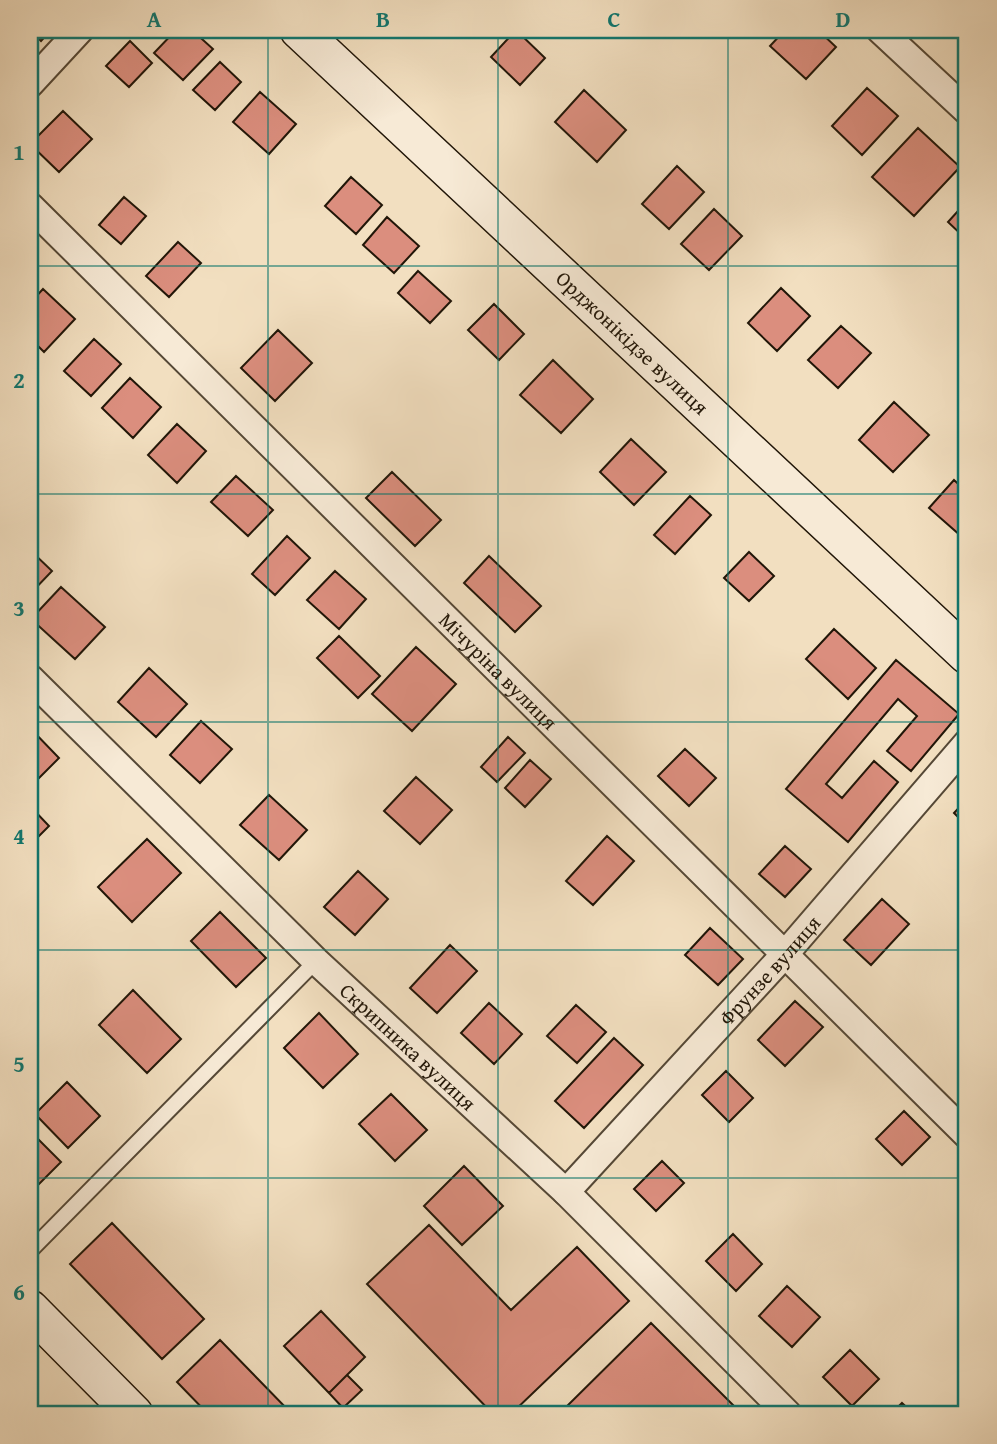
<svg xmlns="http://www.w3.org/2000/svg" width="997" height="1444" viewBox="0 0 997 1444" font-family="'Gentium Book Plus',serif">
  <style>
    .building { fill: #db8e7e; stroke: #211608; stroke-width: 2 }
    .lines { fill: none; stroke-linecap: round; stroke-linejoin: round }
    .service-casing { stroke: #554836; stroke-width: 18 }
    .minor-casing { stroke: #554836; stroke-width: 30 }
    .secondary-casing { stroke: #211608; stroke-width: 40 }
    .service { stroke: #f7ead6; stroke-width: 14 }
    .minor { stroke: #f7ead6; stroke-width: 26 }
    .secondary { stroke: #f7ead6; stroke-width: 37 }
    .grid { fill: none; stroke: #0f766e; stroke-width: 2; stroke-opacity: 0.55 }
    .labels { text-anchor: middle; dominant-baseline: central; stroke-width: 5; stroke-linejoin: round; paint-order: stroke }
    .street-label { font-size: 21px; fill: #211608; stroke: #f7ead6 }
    .neatline { fill: none; stroke: #0f766e; stroke-width: 2.5 }
    .grid-label { font-size: 23px; text-anchor: middle; font-weight: bold; fill: #0f766e }
  </style>
  <rect width="100%" height="100%" fill="#f2dfc0"/>
  <filter id="stains"><feTurbulence type="fractalNoise" baseFrequency=".00286" numOctaves="4"/><feColorMatrix values="0 0 0 0 .2 0 0 0 0 .09 0 0 0 0 .02 0 0 0 .5 -.17"/></filter>
  <radialGradient id="worn" r=".72"><stop offset=".6" stop-color="#630" stop-opacity="0"/><stop offset="1" stop-color="#630" stop-opacity=".3"/></radialGradient>
  <path class="building" d="M30 30H51L41 41Z
    M176 30H192L213 49 183 80 154 53Z
    M516 30 545 58 520 85 491 57Z
    M785 30H818L836 47 806 79 770 46Z
    M130 41 152 63 129 87 106 66Z
    M220 62 241 82 215 110 193 90Z
    M867 88 898 116 862 155 832 126Z
    M584 90 626 130 597 162 555 122Z
    M260 92 296 124 269 154 233 122Z
    M63 111 92 139 59 172 30 144Z
    M918 128 960 167 914 216 872 177Z
    M677 166 704 192 669 229 642 204Z
    M351 177 382 205 356 234 325 206Z
    M124 197 146 216 121 244 99 225Z
    M967 201V240L948 222Z
    M714 209 742 236 709 270 681 244Z
    M387 217 419 246 394 273 363 245Z
    M178 242 201 263 169 297 146 276Z
    M418 271 451 301 430 323 398 293Z
    M781 288 810 316 777 351 748 323Z
    M43 289 75 319 44 352 30 338V303Z
    M494 304 524 334 499 360 468 330Z
    M841 326 871 353 838 388 808 360Z
    M278 330 312 363 275 401 241 368Z
    M94 339 121 364 91 396 64 371Z
    M553 360 593 399 561 433 520 395Z
    M130 378 161 407 133 438 102 408Z
    M894 402 929 435 893 472 859 440Z
    M177 424 206 451 177 483 148 455Z
    M631 439 666 472 634 505 600 472Z
    M392 472 441 520 415 546 366 498Z
    M236 476 273 510 248 536 211 502Z
    M954 480 967 492V529L961 536 929 508Z
    M690 496 711 515 675 554 654 535Z
    M287 536 310 558 275 595 252 574Z
    M30 550 52 571 30 594Z
    M749 552 774 576 749 601 724 578Z
    M489 556 541 606 515 632 464 583Z
    M335 571 366 599 339 629 307 600Z
    M61 587 105 627 75 659 31 619Z
    M834 629 876 668 848 699 806 659Z
    M339 636 380 676 358 698 317 658Z
    M416 647 456 684 412 731 372 694Z
    M896 660 959 714 911 771 887 751 917 716 898 699 826 784 842 798 874 761 898 782 848 842 786 789Z
    M149 668 187 704 156 737 118 702Z
    M201 721 232 749 200 783 170 755Z
    M30 728 59 758 30 787Z
    M508 737 525 753 497 782 481 767Z
    M685 749 716 778 689 806 658 776Z
    M530 760 551 779 525 807 505 788Z
    M416 777 452 810 420 844 384 811Z
    M269 795 307 830 279 860 240 825Z
    M967 799V826L954 813Z
    M30 806 49 826 30 845Z
    M607 836 634 861 593 905 566 881Z
    M147 839 181 873 132 922 98 887Z
    M785 846 811 869 785 897 759 874Z
    M358 871 388 899 355 935 324 907Z
    M882 899 909 924 871 965 844 940Z
    M220 912 266 958 236 987 191 941Z
    M710 928 743 959 718 985 685 955Z
    M450 945 477 971 437 1013 410 988Z
    M133 990 181 1039 147 1073 99 1025Z
    M795 1001 823 1027 785 1066 758 1040Z
    M489 1003 522 1034 494 1064 461 1033Z
    M576 1005 606 1032 577 1063 547 1036Z
    M319 1013 358 1054 323 1088 284 1048Z
    M614 1038 643 1065 584 1128 555 1101Z
    M726 1071 753 1098 729 1122 702 1095Z
    M67 1082 100 1116 68 1148 35 1114Z
    M391 1094 427 1130 395 1161 359 1124Z
    M904 1111 930 1137 902 1165 876 1139Z
    M30 1131 61 1162 30 1193Z
    M662 1161 684 1183 656 1211 634 1189Z
    M464 1166 503 1206 462 1245 424 1206Z
    M112 1223 204 1319 162 1359 70 1264Z
    M429 1225 511 1310 577 1247 629 1301 511 1414H493L367 1284Z
    M733 1234 762 1264 736 1291 706 1261Z
    M787 1286 820 1317 792 1347 759 1316Z
    M321 1311 365 1357 329 1393 284 1346Z
    M651 1323 742 1414H559Z
    M220 1340 292 1414H208L177 1382Z
    M850 1350 879 1379 852 1406 823 1377Z
    M347 1375 362 1390 343 1408 329 1393Z
    M902 1403 914 1414H891Z"/>
  <g class="lines">
    <g class="service-casing">
      <path id="service" d="M30 1251 316 961"/>
    </g>
    <g class="minor-casing">
      <g id="minor">
        <path d="M880 30 967 111"/>
        <path d="M30 84 80 30"/>
        <path id="s1" d="M30 206 967 1135"/>
        <path id="s2" d="M30 678 316 961 566 1192 788 1414"/>
        <path id="s3" d="M566 1192 785 954 967 743"/>
      </g>
    </g>
    <g class="secondary-casing">
      <g id="secondary">
        <path id="s4" d="M299 30 967 655"/>
        <path d="M30 1309 134 1414"/>
      </g>
    </g>
    <use href="#service" class="service"/>
    <use href="#minor" class="minor"/>
    <use href="#secondary" class="secondary"/>
  </g>
  <path class="grid" d="M268 30V1414M498 30V1414M728 30V1414M30 266H967M30 494H967M30 722H967M30 950H967M30 1178H967"/>
  <g class="labels">
    <g class="street-label">
      <text stroke="none"><textPath href="#s4" startOffset="457">Орджонікідзе вулиця</textPath></text>
      <text stroke="none"><textPath href="#s1" startOffset="660">Мічуріна вулиця</textPath></text>
      <text stroke="none"><textPath href="#s3" startOffset="301">Фрунзе вулиця</textPath></text>
      <text stroke="none"><textPath href="#s2" startOffset="528">Скрипника вулиця</textPath></text>
    </g>
  </g>
  <rect width="997" height="1444" fill="none" stroke="#f2dfc0" stroke-width="77"/>
  <rect x="38" y="38" width="920" height="1368" class="neatline"/>
  <g class="grid-label">
    <text x="154" y="27">A</text>
    <text x="383" y="27">B</text>
    <text x="614" y="27">C</text>
    <text x="843" y="27">D</text>
    <text x="19" y="160">1</text>
    <text x="19" y="388">2</text>
    <text x="19" y="616">3</text>
    <text x="19" y="844">4</text>
    <text x="19" y="1072">5</text>
    <text x="19" y="1300">6</text>
  </g>
  <rect width="100%" height="100%" filter="url(#stains)"/>
  <rect width="100%" height="100%" fill="url(#worn)"/>
</svg>
